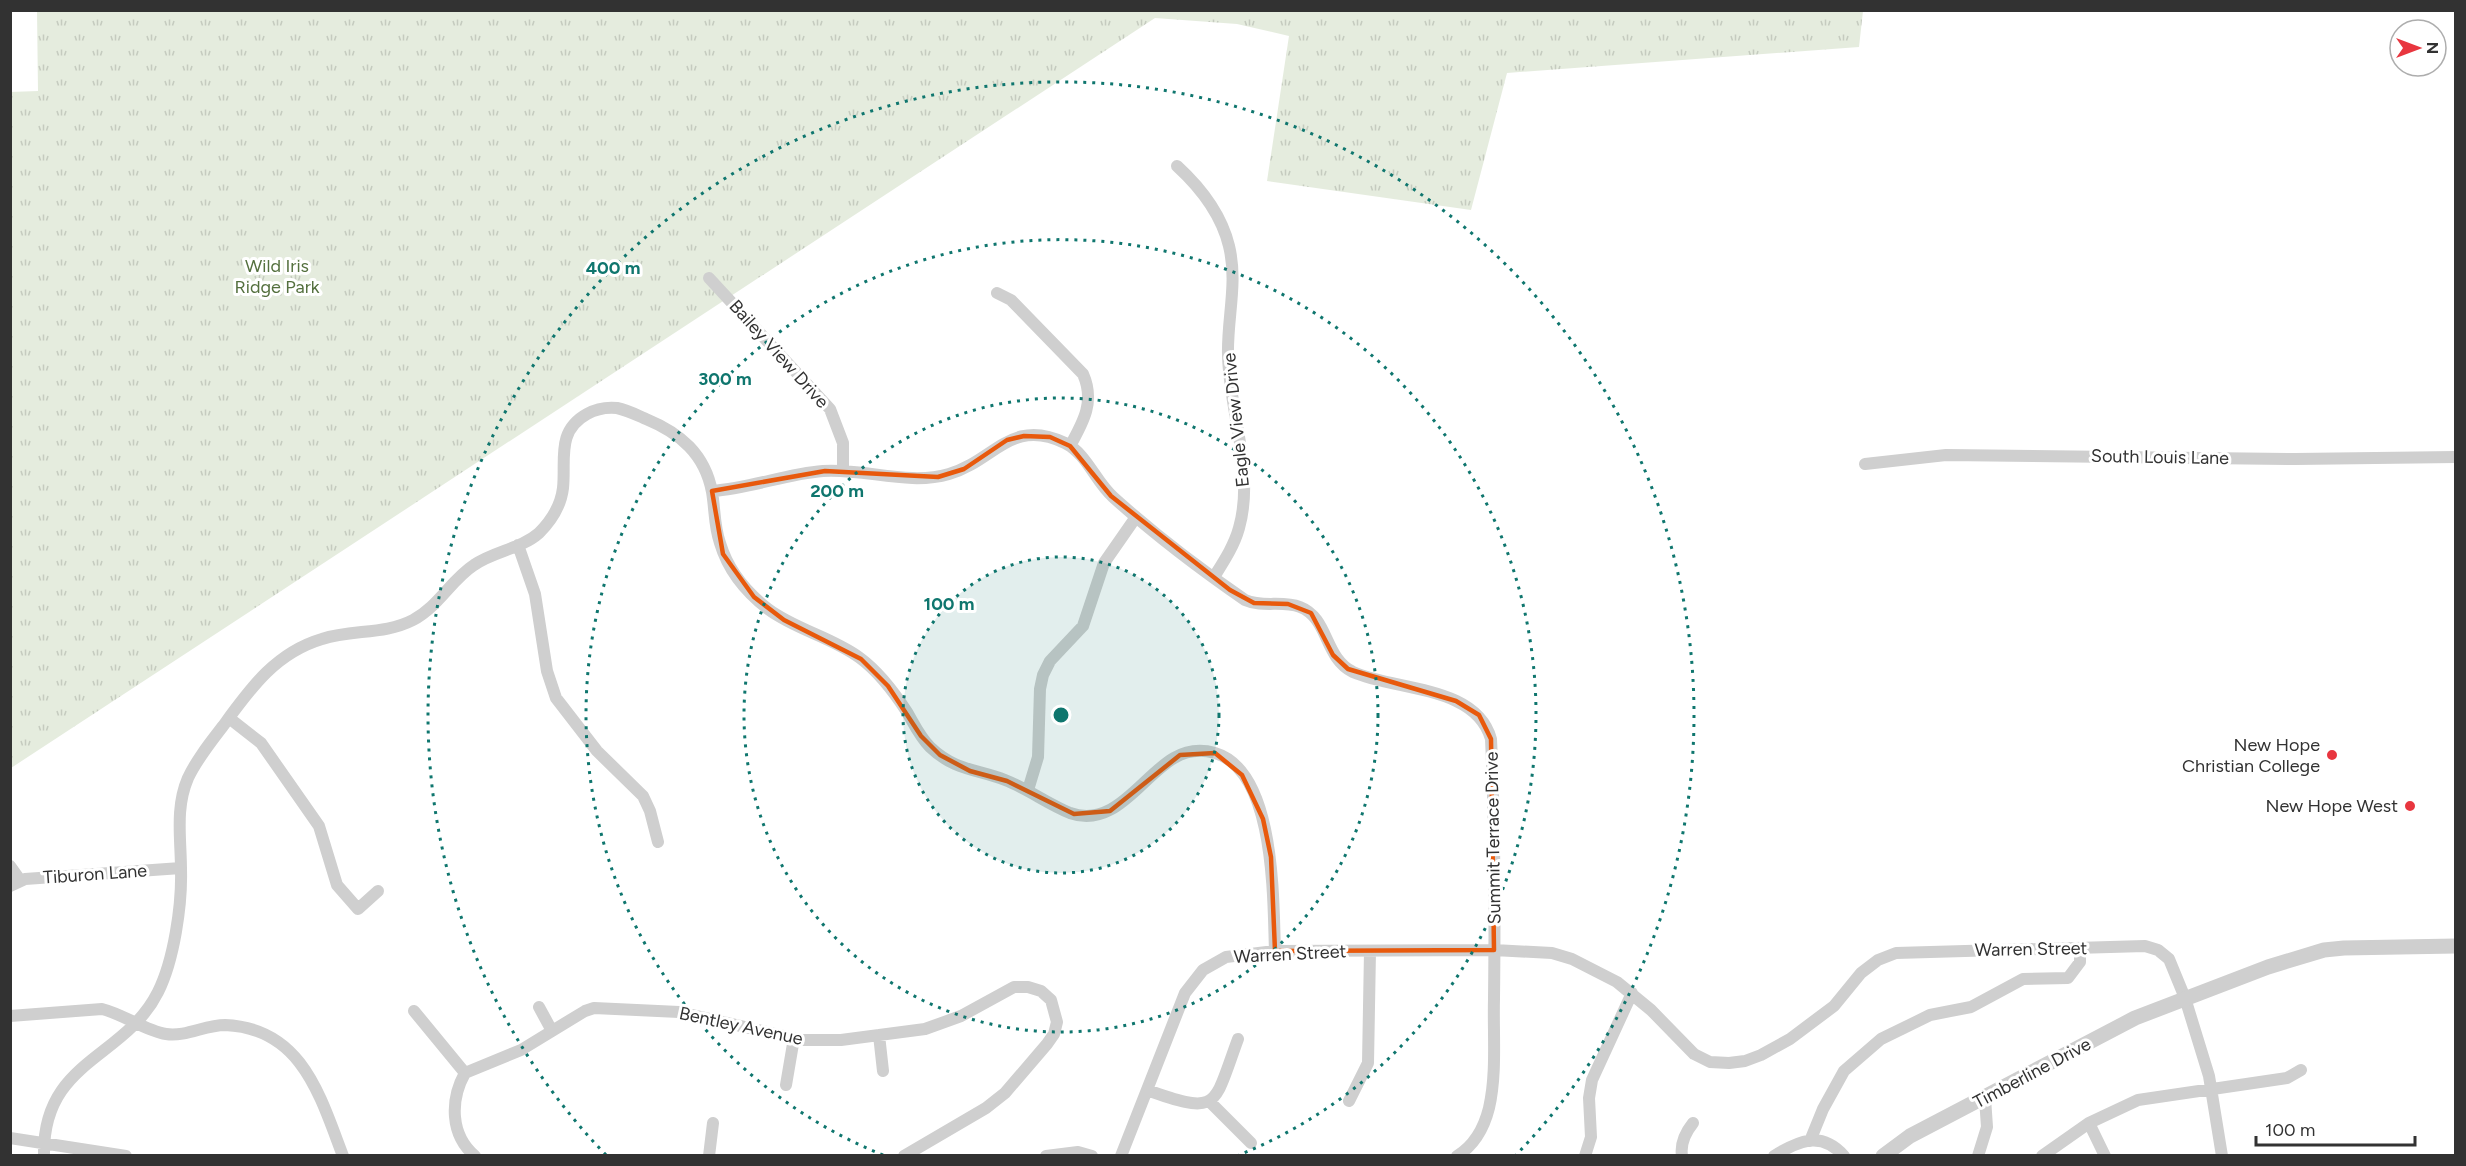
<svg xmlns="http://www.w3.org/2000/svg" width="2466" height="1166" viewBox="0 0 2466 1166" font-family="Figtree,sans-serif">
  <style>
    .park { fill: url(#park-tufts) }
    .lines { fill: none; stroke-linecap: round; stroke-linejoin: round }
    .minor { stroke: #cfcfcf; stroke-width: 12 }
    .tertiary { stroke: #cfcfcf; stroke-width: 15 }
    .marked { fill: none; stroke: #e8590c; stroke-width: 4.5; stroke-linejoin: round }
    .ring { fill: none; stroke: #0f766e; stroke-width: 3; stroke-dasharray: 3 6 }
    .poi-dot { fill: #e8363f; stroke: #fff; stroke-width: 2 }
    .labels { text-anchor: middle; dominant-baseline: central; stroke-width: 6; stroke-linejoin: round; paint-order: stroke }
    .park-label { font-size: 18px; fill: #54703e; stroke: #fff }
    .street-label { font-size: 18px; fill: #323232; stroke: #fff }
    .poi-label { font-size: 18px; fill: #323232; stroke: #fff; text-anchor: end }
    .centre { fill: #0f766e; stroke: #fff; stroke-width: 3 }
    .ring-label { font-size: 18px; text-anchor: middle; font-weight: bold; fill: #0f766e; stroke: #fff; stroke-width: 6; stroke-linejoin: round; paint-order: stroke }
  </style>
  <defs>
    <pattern id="park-tufts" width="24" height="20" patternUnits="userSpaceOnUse" patternTransform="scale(1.5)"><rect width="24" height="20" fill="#e5ecde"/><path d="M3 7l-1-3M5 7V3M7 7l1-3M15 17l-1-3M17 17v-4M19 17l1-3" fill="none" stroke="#c5cbbf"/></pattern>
  </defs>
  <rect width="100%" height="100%" fill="#fff"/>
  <path class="park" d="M37 11H1863L1859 47 1507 73 1471 210 1267 181 1289 36 1237 24 1155 18 11 768 10 92 38 91Z"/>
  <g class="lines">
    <path class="minor" d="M1177 166C1201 188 1221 213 1229 246 1238 283 1227 318 1228 355 1229 411 1255 472 1239 528 1234 546 1224 561 1214 577
      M709 278 830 409 843 443V471
      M997 293 1011 300 1083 374C1095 401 1084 421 1070 446
      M1865 464 1946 455 2295 459 2456 457
      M712 491C752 488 785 474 823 471 865 468 908 486 949 474 994 461 1011 417 1065 443 1087 454 1095 481 1113 497 1154 534 1200 569 1245 600 1263 608 1282 600 1300 607 1329 618 1324 658 1353 672 1396 691 1476 685 1491 739 1495 825 1495 912 1494 999 1493 1034 1497 1073 1489 1108 1484 1128 1475 1145 1457 1156
      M518 545 535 594 547 671 556 698 597 751 643 796 650 811 658 842
      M229 718 261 743 319 826 337 885 358 909 378 891
      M1028 790 1038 757 1040 689 1043 675 1050 661 1083 626 1104 563 1136 517
      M10 866 20 880
      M10 886 25 879 181 868
      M539 1007 552 1031
      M414 1011 465 1073
      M10 1016 102 1009C123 1014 146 1031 166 1034 186 1037 205 1025 225 1025 302 1028 320 1096 343 1156
      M879 1035 883 1071
      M786 1085 794 1038
      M1147 1090C1220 1116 1213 1107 1238 1039
      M1209 1101 1251 1143
      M1349 1101 1368 1063 1370 951
      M2089 1123 2105 1156
      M10 1138 126 1156
      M1810 1141 1823 1109 1844 1071 1881 1039 1930 1015 1971 1007 2023 979 2068 978 2080 962V949
      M44 1156C42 1060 124 1060 158 992 174 960 182 905 181 870 181 839 175 808 188 778 197 759 210 743 223 726 250 689 275 653 322 639 352 629 384 635 413 620 438 607 451 580 474 565 494 551 521 549 539 533 551 521 561 505 563 488 566 460 556 431 587 414 596 409 607 407 617 408 627 410 637 415 646 419 680 433 705 454 712 492 715 509 714 526 720 543 728 570 746 592 768 609 796 630 832 637 860 658 879 672 894 692 907 712 914 724 920 737 930 747 955 771 977 769 1005 780 1028 789 1048 804 1070 813 1115 829 1141 777 1174 758 1186 751 1201 749 1215 753 1276 771 1273 901 1275 951
      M475 1156C450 1135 450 1100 465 1073L521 1050 585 1011 594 1008 679 1012 802 1040H841L925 1029 961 1016 1014 987H1028L1041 991 1051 1000 1057 1022 1054 1034 1047 1044 1005 1093 986 1108 904 1156
      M709 1156 713 1123
      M1046 1156 1078 1152 1092 1156
      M1121 1156 1185 993 1203 970 1226 957 1275 951 1494 950 1552 953 1572 959 1617 982 1651 1010 1694 1054 1710 1062 1729 1063 1745 1061 1761 1055 1790 1039 1834 1006 1861 973 1878 960 1896 953 2145 946 2158 950 2169 959 2185 998 2209 1076 2222 1156
      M1585 1156 1591 1137 1589 1098 1592 1080 1632 993
      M1682 1156C1680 1143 1685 1133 1693 1123
      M1774 1156C1798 1141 1821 1130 1844 1156
      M1978 1156 1987 1127 1985 1098
      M2042 1156 2089 1123 2138 1100 2287 1078 2301 1070"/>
    <path class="tertiary" d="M1883 1156 1910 1136 2135 1018 2268 967 2324 950 2344 948 2456 946"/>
  </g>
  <path class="marked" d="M1024 436 1050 437 1070 446 1111 496 1230 590 1254 603 1288 604 1311 613 1333 655 1348 669 1456 701 1479 715 1491 739 1494 950 1275 951 1271 857 1263 819 1242 775 1215 753 1180 755 1110 811 1074 814 1007 781 970 771 940 755 921 736 888 686 861 659 784 620 754 597 723 554 712 491 825 471 938 477 964 469 1007 440Z"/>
  <circle cx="1061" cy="715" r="158" fill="#0f766e" fill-opacity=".12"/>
  <g class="ring">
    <circle cx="1061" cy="715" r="158"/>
    <circle cx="1061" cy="715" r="317"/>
    <path d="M883 1155A475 475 0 1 1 1239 1155"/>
    <path d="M606 1155A633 633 0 1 1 1516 1155"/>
  </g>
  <g class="poi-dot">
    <circle cx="2332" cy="755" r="6"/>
    <circle cx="2410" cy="806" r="6"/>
  </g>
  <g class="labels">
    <g class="park-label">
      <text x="277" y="266">Wild Iris<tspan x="277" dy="21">Ridge Park</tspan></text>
    </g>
    <g class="street-label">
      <text transform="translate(779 354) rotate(48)">Bailey View Drive</text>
      <text transform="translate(1236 420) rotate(-96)">Eagle View Drive</text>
      <text transform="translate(2160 457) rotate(1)">South Louis Lane</text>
      <text transform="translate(1493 838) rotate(-91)">Summit Terrace Drive</text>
      <text transform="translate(95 874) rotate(-4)">Tiburon Lane</text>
      <text transform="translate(2031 949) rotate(-1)">Warren Street</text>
      <text transform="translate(1290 954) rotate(-3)">Warren Street</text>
      <text transform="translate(741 1026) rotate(12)">Bentley Avenue</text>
      <text transform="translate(2032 1073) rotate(-28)">Timberline Drive</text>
    </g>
    <g class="poi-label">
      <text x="2320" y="745">New Hope<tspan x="2320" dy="21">Christian College</tspan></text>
      <text x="2398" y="806">New Hope West</text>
    </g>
  </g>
  <circle cx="1061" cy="715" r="9" class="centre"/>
  <g class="ring-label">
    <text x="613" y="274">400 m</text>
    <text x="725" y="385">300 m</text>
    <text x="837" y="497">200 m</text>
    <text x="949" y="610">100 m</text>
  </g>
  <rect width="2466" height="1166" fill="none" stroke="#323232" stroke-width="24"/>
  <g transform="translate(2418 48) rotate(90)"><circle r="28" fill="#ffffff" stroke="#adadad" stroke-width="1.5"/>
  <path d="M0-4.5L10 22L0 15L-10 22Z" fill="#e8363f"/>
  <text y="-9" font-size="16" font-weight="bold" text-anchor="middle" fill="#323232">N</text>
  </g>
  <path d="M2256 1136v9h159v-9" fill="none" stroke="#323232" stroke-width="3"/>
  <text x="2265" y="1136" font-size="18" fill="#323232" stroke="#ffffff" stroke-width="4.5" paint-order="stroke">100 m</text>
</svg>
